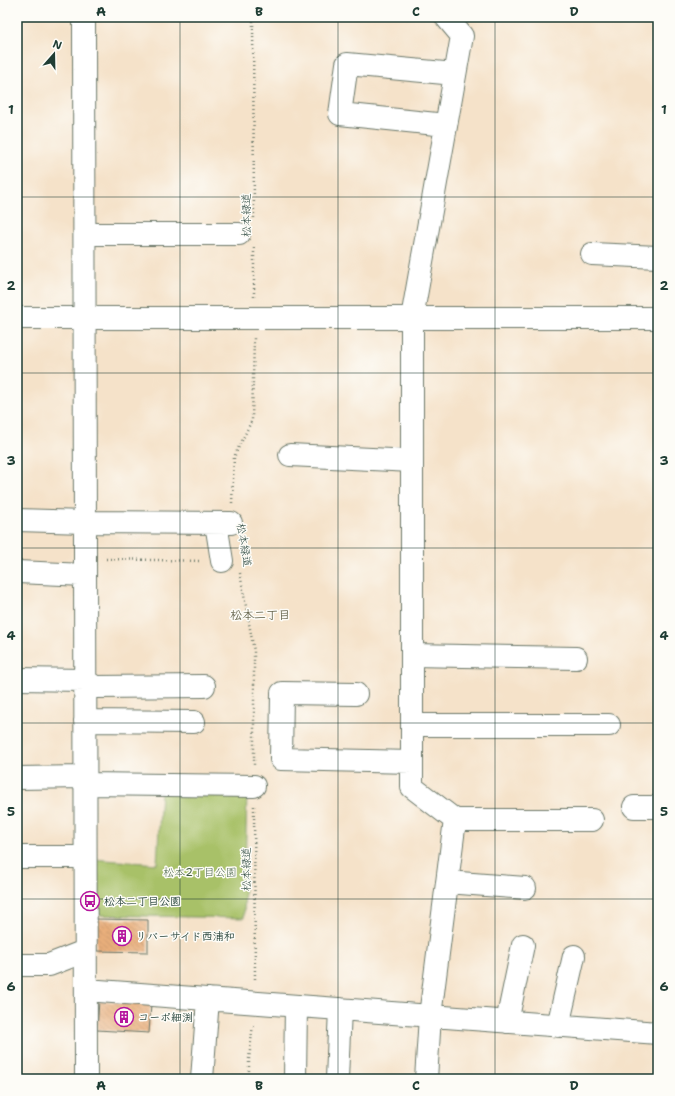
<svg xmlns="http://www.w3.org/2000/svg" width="675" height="1096" viewBox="0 0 675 1096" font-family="'Shantell Sans','Klee One',sans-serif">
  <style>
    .green { fill: #a8c167; stroke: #647f4e }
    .building { fill: url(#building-back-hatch) }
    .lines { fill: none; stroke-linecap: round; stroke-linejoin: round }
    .minor-casing { stroke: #6a7768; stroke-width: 24 }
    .path { stroke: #6a7768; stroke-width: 2.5; stroke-dasharray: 1 3; stroke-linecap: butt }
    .minor { stroke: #fff; stroke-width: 22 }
    .grid { fill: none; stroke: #1f3d34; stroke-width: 1; stroke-opacity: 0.55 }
    .labels { text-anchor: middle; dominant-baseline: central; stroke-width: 3; stroke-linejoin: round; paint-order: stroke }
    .street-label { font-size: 11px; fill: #1f3d34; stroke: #fdfcf7 }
    .park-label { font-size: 11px; fill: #415e41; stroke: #fdfcf7 }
    .poi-label { font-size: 11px; font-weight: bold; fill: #1f3d34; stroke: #fdfcf7; text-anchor: start }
    .neighbourhood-label { font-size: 12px; font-weight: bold; fill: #66654d; stroke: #fdfcf7 }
    .neatline { fill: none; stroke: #1f3d34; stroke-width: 1.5 }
    .grid-label { font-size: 13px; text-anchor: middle; font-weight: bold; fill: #1f3d34 }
  </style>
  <defs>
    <pattern id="building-back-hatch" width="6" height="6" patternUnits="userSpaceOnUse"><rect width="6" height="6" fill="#e9af7c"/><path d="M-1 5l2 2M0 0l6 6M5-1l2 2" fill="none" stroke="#bc9066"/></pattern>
  </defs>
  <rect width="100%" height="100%" fill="#fdfcf7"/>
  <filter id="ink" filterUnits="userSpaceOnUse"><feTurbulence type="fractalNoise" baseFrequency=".025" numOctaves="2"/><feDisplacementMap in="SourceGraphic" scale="8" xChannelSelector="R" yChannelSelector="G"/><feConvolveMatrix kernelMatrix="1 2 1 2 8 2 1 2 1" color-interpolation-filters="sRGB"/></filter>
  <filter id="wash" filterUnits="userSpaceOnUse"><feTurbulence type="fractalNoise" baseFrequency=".012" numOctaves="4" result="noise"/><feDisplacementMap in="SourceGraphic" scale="16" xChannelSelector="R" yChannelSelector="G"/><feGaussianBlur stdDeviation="0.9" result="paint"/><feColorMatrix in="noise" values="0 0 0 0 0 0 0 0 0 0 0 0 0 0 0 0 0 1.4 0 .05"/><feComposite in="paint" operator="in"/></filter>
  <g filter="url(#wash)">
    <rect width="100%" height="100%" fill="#f5e2c9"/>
    <path class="green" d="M161 791H247L244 918 92 915V859L157 864Z"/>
    <g id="blocks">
      <path class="building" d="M96 919 148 920V952L96 951Z
        M99 1001 151 1004 149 1033 97 1030Z"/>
    </g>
  </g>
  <g filter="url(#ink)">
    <use href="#blocks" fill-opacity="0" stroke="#6a7768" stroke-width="1"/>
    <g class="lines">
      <g class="minor-casing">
        <path id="minor" d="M84 17 86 1079
          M446 125 340 114 347 64 455 74
          M85 234H239
          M592 254 658 257
          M17 318H658
          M290 455 412 461
          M17 520 85 522 231 523
          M216 523 222 561
          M17 572 85 575
          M412 655 576 658
          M17 679 85 680 95 687 204 686
          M356 694 282 693 281 759 412 762
          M85 721 194 722
          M412 725H609
          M17 778 85 777
          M85 784 254 786
          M634 807H658
          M455 820H592
          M17 857H85
          M447 882 525 888
          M17 965H49L85 951
          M86 990 658 1033
          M507 1022 523 945
          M558 1026 574 956
          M202 1079 208 999
          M295 1079 296 1006
          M337 1079 340 1009
          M426 1079 430 1016 455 820 412 787V318L462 36 446 17"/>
      </g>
      <path class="path" d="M253 17 254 219
        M254 248V297
        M232 503 234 457 252 420 254 338
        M106 559 201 561
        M240 573 254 651V765
        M254 806 255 981
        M249 1079V1059L253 1024"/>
      <use href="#minor" class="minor"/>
    </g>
  </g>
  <path class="grid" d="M180 17V1079M338 17V1079M495 17V1079M17 197H658M17 373H658M17 548H658M17 723H658M17 899H658"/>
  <defs>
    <g id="bus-ring" transform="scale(1)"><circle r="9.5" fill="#fdfcf7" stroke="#b5179e" stroke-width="1.5"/><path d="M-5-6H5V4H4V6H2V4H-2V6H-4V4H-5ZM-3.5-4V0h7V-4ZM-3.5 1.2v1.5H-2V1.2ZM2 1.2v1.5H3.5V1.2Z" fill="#b5179e"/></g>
    <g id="building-ring" transform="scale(1)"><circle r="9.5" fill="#fdfcf7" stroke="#b5179e" stroke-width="1.5"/><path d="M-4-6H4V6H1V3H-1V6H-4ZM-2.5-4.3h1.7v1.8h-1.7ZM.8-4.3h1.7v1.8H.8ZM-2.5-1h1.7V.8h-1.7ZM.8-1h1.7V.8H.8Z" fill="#b5179e"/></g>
  </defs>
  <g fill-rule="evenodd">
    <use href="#bus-ring" x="90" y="901"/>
    <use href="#building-ring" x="122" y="936"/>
    <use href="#building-ring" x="124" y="1017"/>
  </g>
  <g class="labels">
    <g class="street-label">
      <text transform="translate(246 215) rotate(-90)">松本緑道</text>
      <text transform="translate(244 545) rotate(81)">松本緑道</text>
      <text transform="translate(246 869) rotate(-90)">松本緑道</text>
    </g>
    <g class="park-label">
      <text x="200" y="872">松本2丁目公園</text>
    </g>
    <g class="poi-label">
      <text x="104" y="901">松本二丁目公園</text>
      <text x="136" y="936">リバーサイド西浦和</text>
      <text x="138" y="1017">コーポ細渕</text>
    </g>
    <g class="neighbourhood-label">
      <text x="260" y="615">松本二丁目</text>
    </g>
  </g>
  <rect width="675" height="1096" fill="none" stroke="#fdfcf7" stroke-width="44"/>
  <g transform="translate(54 54) rotate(20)" stroke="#fdfcf7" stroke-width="3" paint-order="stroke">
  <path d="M0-3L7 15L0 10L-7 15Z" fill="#1f3d34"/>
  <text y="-6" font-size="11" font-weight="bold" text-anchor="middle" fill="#1f3d34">N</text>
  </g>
  <rect x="22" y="22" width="631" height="1052" class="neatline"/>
  <g class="grid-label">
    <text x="101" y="16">A</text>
    <text x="259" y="16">B</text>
    <text x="416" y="16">C</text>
    <text x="574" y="16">D</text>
    <text x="11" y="114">1</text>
    <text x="664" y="114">1</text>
    <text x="11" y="290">2</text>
    <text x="664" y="290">2</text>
    <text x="11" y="465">3</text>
    <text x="664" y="465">3</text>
    <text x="11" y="640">4</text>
    <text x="664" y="640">4</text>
    <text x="11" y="816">5</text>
    <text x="664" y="816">5</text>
    <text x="11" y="991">6</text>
    <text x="664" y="991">6</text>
    <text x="101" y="1090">A</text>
    <text x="259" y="1090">B</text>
    <text x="416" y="1090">C</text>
    <text x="574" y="1090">D</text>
  </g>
</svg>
